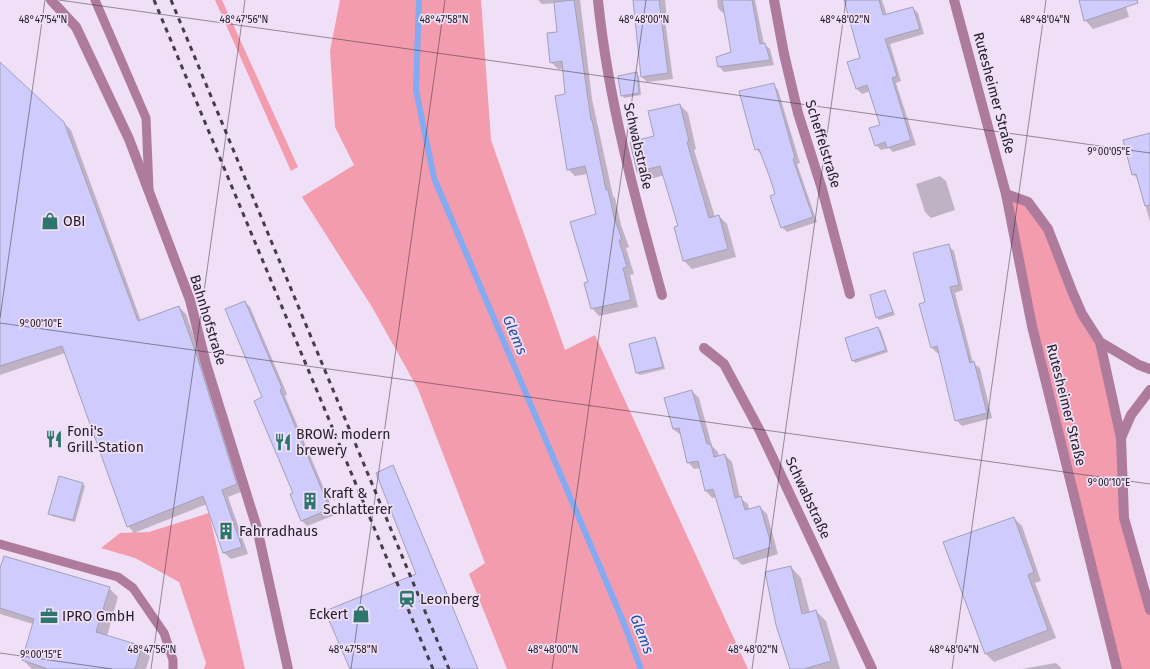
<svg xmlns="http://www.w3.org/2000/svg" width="1150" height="669" viewBox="0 0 1150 669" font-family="'Fira Sans',sans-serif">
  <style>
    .green { fill: #f39cae }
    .shadow { fill: #0003 }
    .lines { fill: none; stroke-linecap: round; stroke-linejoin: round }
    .stream { stroke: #84aaf1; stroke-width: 6 }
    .building { fill: #cfcbfc; stroke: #a3a1ba }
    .service { stroke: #ae7b9d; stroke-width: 9 }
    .minor { stroke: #ae7b9d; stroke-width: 10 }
    .tertiary { stroke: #ae7b9d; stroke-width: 10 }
    .rail { stroke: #453e48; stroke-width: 3; stroke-dasharray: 5 5; stroke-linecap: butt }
    .ticks { fill: none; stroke: #252028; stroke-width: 1; stroke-opacity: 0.45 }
    .labels { text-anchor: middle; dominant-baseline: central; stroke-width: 3.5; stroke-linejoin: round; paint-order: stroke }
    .street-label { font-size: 14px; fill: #252028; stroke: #efdff7 }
    .poi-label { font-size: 14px; fill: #252028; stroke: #efdff7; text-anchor: start }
    .water-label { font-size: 15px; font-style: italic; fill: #2850a3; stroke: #efdff7 }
    .ticks-label { font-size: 10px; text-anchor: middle; fill: #252028; stroke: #efdff7; stroke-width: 3.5; stroke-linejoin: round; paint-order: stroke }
  </style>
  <rect width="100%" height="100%" fill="#efdff7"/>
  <path class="green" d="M215 0H222L298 167 291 171Z
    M340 0H481L491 140 565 350 595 335 748 669H507L469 574 485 563 418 389 372 307 302 197 354 165 335 127 330 51Z
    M1006 194 1028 202 1048 229 1100 342 1121 438 1124 518 1150 610V669H1117Z
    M209 513 245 669H204L206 663 179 582 135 558 101 548 120 533 149 532Z"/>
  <path class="shadow" d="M538 0H580L592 99 613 196 615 198 621 225 629 247 626 248 634 274 630 275 638 307 599 316 592 308 589 282 597 215 587 174 575 176 568 169 567 95 564 69H558L551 62 559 33 556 3 542 4Z
    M634 0H665L667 20H665L673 79 647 82 642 77Z
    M717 0H755L764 44 770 49 774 65 724 72 719 66 733 53 726 13H723L718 8Z
    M845 0H882L887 15 913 8 918 13 924 34 890 44 901 81 896 83 916 145 893 152 889 148 881 150 876 145 881 126 870 91 862 94 856 88 861 59Z
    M1080 0H1124L1129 17 1093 29 1085 20Z
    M0 63 71 130 141 321 179 307 186 314 204 364 243 491 228 497 248 554 231 559 224 553 207 504 134 533 128 526 65 353 0 375Z
    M636 73 639 76 641 95 624 98 622 95Z
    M773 84 778 90 800 163 797 164 817 222 787 232 782 227 777 195 761 154 756 149Z
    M680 105 688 113 696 149 694 150 715 217 719 216 727 224 736 257 692 269 683 260 679 227 664 175 647 180 638 172 655 137Z
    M1150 134V222L1138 179 1133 174Z
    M940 176 946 181 955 210 931 218 925 212 916 184Z
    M948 246 954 251 963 290 955 293 973 363 980 368 992 418 962 426 956 420 940 352 937 353 932 348 926 303Z
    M885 291 895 315 879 320 877 317Z
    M245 302 250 307 287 394 285 396 335 515 307 526 302 521Z
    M878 328 881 331 888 352 855 363 853 360Z
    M655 338 657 341 665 369 640 375 637 373 630 345Z
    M692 391 699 398 712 446 718 452 719 457 725 455 732 462 740 498 748 504 749 510 760 507 767 514 778 554 742 565 735 558 716 497 712 498 706 491 700 468 694 469 688 462 682 436 673 429 665 399Z
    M393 466 395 469 478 669H351L418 574Z
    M60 477 83 484 85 486 75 522 52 516 50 513Z
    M1014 518 1022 526 1041 581 1035 583 1056 638 994 662 986 654 944 543Z
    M791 567 801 578 810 613 816 611 826 621 840 669H791Z
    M0 571 109 588 118 597 107 636 141 647 150 656 146 669H32L23 660 33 624 0 614Z
    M1056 663 1062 669H1022Z"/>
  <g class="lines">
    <path class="stream" d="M419 0 416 90 434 178 623 621 641 669"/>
  </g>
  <path class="building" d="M574 0 591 120H592L606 190H608L614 217 622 240H619L627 267 623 268 631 300 591 309 584 283 588 282 570 222 596 214 585 166 567 170 555 96 565 94 562 61 550 63 547 33 557 32 554 2Z
    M633 0H659L668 73 641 77Z
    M722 0H752L760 44 765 43 770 60 718 67 716 57 731 52Z
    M844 0H879L883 15 913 7 920 29 885 39 897 76 892 78 911 140 887 148 885 142 875 146 869 128 880 125 867 85 856 89 847 62 860 58Z
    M1079 0H1137L1138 3 1084 21Z
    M0 62 64 122 138 321 179 306 197 356 237 484 222 490 242 547 223 553 203 496 127 527 62 346 0 366Z
    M637 72 639 93 621 96 618 76Z
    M774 83 795 158 793 159 813 217 781 228 770 196 775 194 770 178 759 149 755 150 739 91Z
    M680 104 689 141 687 142 709 218 719 215 728 249 683 261 674 227 678 226 660 166 637 172 630 142 654 136 648 111Z
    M1150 133V205L1145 206 1136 174 1132 175 1123 140Z
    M949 244 959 285 950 287 970 363 974 361 987 413 955 421 937 346 931 348 919 304 925 302 913 253Z
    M885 290 893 312 876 318 870 295Z
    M245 301 282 388 280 390 330 509 301 521 290 494 293 493 254 401 262 397 225 309Z
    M878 327 886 350 852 361 845 338Z
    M655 337 663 367 636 373 629 344Z
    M692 390 707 444H711L714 457 725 454 735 498 741 496 745 510 760 506 772 547 734 559 713 489 705 491 698 461 687 463 679 428 673 429 664 398Z
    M393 465 450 601 478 669H350L325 611 416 574 376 473Z
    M59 476 83 483 73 520 48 514Z
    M1014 517 1034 572 1028 575 1048 630 985 654 943 542Z
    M4 556 110 587 96 632 142 646 135 669H48L22 660 34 619 0 608V568Z
    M791 566 802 614 816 610 831 661 804 669H790L776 625 765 572Z"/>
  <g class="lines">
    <path class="service" d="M95 0 146 118 149 189
      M0 544 118 577 133 588 164 633 173 660V669"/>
    <path class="minor" d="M598 0C608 100 635 198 662 295
      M774 0 784 54 798 113 822 189 850 294
      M1006 194 1028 202 1048 229 1072 291 1082 314 1100 342 1121 438 1124 518 1150 610
      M1100 342 1139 365 1150 369
      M704 348 724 364 761 433 872 669
      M1121 438 1131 415 1150 390"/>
    <path class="tertiary" d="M51 0 76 27 129 139 190 300 206 364 257 528 288 669
      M954 0 1006 194 1032 326 1117 669"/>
    <path class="rail" d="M154 0 433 669
      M171 0 449 669"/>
  </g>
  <path class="ticks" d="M59 0 1150 153M0 318 45 0M0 323 1150 484M0 653 112 669M151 669 245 0M351 669 445 0M552 669 646 0M752 669 846 0M952 669 1046 0"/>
  <defs>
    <g id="shop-bare" transform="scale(1.38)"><path d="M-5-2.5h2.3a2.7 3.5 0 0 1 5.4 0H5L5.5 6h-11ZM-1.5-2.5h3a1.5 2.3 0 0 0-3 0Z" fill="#2d756d" stroke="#efdff7" stroke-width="2.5" paint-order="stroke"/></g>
    <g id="restaurant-bare" transform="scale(1.38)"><path d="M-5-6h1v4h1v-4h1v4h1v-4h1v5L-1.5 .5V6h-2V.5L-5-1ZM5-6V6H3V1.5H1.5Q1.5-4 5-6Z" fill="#2d756d" stroke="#efdff7" stroke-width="2.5" paint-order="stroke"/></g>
    <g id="building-bare" transform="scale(1.38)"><path d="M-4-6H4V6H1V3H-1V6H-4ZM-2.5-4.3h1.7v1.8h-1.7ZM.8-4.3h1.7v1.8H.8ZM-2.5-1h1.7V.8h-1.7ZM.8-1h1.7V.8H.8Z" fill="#2d756d" stroke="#efdff7" stroke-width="2.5" paint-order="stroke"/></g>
    <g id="station-bare" transform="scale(1.38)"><path d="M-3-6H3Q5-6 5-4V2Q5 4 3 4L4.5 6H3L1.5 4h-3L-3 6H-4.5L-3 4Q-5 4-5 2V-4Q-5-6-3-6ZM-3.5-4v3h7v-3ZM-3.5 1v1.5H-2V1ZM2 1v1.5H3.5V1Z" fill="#2d756d" stroke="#efdff7" stroke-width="2.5" paint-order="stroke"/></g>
    <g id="office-bare" transform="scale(1.38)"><path d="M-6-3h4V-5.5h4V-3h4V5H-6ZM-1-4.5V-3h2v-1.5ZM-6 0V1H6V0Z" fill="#2d756d" stroke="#efdff7" stroke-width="2.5" paint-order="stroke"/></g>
  </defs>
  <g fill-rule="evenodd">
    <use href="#shop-bare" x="50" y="221"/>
    <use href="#restaurant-bare" x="54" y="439"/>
    <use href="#restaurant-bare" x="283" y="442"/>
    <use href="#building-bare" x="310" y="501"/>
    <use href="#building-bare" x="226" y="531"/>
    <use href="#station-bare" x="407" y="599"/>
    <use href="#shop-bare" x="361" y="614"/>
    <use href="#office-bare" x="49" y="616"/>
  </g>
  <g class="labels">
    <g class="street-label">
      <text transform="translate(994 93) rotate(75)">Rutesheimer Straße</text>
      <text transform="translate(823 144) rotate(73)">Scheffelstraße</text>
      <text transform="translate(638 146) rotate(77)">Schwabstraße</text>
      <text transform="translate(208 320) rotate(73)">Bahnhofstraße</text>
      <text transform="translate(1066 405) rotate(76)">Rutesheimer Straße</text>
      <text transform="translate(808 498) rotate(65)">Schwabstraße</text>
    </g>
    <g class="poi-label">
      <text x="63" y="221">OBI</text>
      <text x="67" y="431">Foni's<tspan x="67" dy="16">Grill-Station</tspan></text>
      <text x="296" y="434">BROW. modern<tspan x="296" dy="16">brewery</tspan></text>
      <text x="323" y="493">Kraft &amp;<tspan x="323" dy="16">Schlatterer</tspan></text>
      <text x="239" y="531">Fahrradhaus</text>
      <text x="420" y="599">Leonberg</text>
      <text x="348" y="614" text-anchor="end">Eckert</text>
      <text x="62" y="616">IPRO GmbH</text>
    </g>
    <g class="water-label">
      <text transform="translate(515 335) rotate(67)">Glems</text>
      <text transform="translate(642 634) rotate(69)">Glems</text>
    </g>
  </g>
  <g class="ticks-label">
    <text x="43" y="23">48°47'54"N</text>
    <text x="244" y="23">48°47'56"N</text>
    <text x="444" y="23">48°47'58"N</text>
    <text x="644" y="23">48°48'00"N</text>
    <text x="845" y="23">48°48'02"N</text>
    <text x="1045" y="23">48°48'04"N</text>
    <text x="1109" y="155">9°00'05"E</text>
    <text x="41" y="327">9°00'10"E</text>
    <text x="1109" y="486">9°00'10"E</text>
    <text x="152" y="653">48°47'56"N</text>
    <text x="353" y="653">48°47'58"N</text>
    <text x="553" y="653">48°48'00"N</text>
    <text x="753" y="653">48°48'02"N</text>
    <text x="954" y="653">48°48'04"N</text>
    <text x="41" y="658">9°00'15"E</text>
  </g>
</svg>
